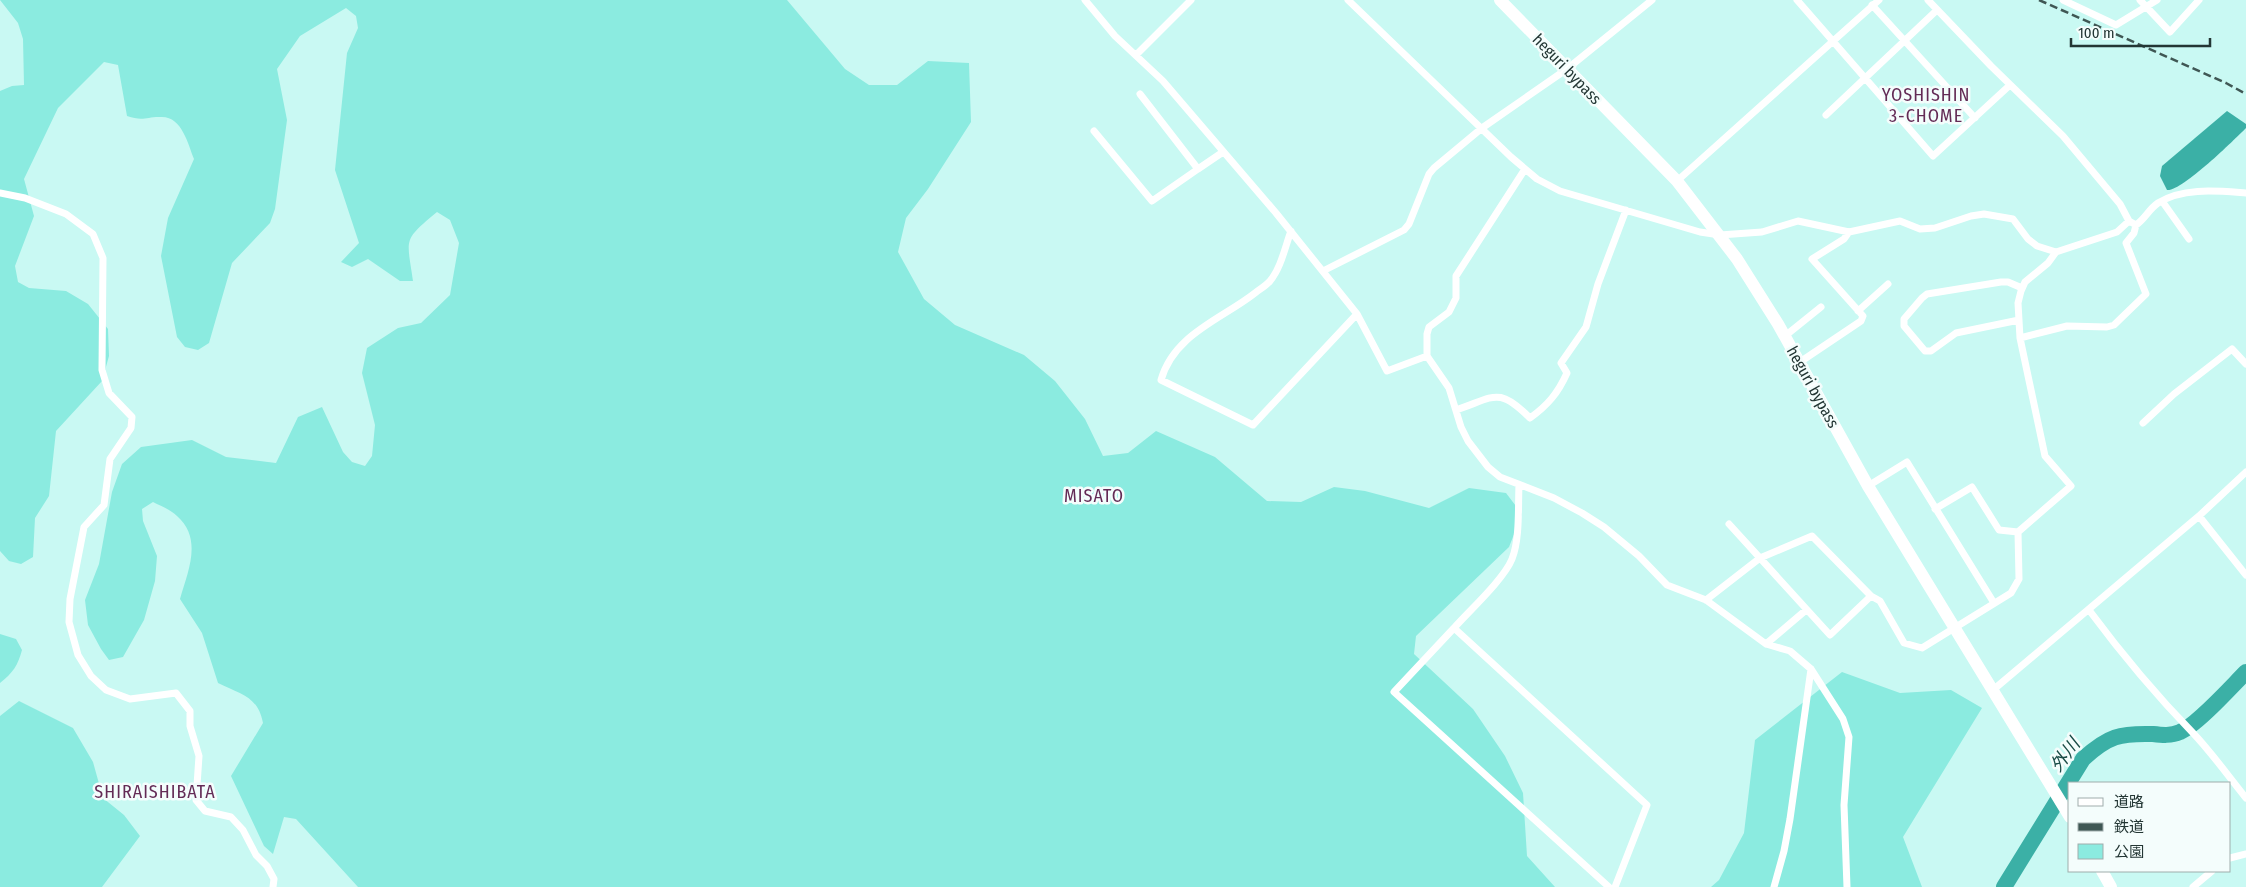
<svg xmlns="http://www.w3.org/2000/svg" width="2246" height="887" viewBox="0 0 2246 887" font-family="'Fira Sans Condensed','Noto Sans JP',sans-serif">
  <style>
    .green { fill: #8bebe0 }
    .water { fill: #3bb0a6 }
    .lines { fill: none; stroke-linecap: round; stroke-linejoin: round }
    .river { stroke: #3bb0a6; stroke-width: 16 }
    .minor { stroke: #fff; stroke-width: 7 }
    .trunk { stroke: #fff; stroke-width: 12 }
    .rail { stroke: #3f5754; stroke-width: 2.5; stroke-dasharray: 8 4; stroke-linecap: butt }
    .labels { text-anchor: middle; dominant-baseline: central; stroke-width: 5; stroke-linejoin: round; paint-order: stroke }
    .street-label { font-size: 16px; fill: #233634; stroke: #f4fdfc }
    .neighbourhood-label { font-size: 18px; letter-spacing: 1px; fill: #632b56; stroke: #f4fdfc }
    .water-label { font-size: 18px; font-style: italic; fill: #1a4c47; stroke: #f4fdfc }
  </style>
  <rect width="100%" height="100%" fill="#c9f9f3"/>
  <path class="green" d="M0 0H787L845 69 869 85H897L928 61 969 63 971 122 928 189 906 218 898 252 924 299 955 325 1024 355 1055 381 1085 419 1103 456 1128 453 1156 431 1215 457 1267 501 1301 502 1334 487 1365 491 1429 508 1469 488 1506 493 1522 514 1509 547 1416 636 1414 654 1473 709 1505 756 1523 793 1527 856 1555 887H358L296 819 284 817 273 854 264 846 231 776 263 723C258 696 240 694 218 683L202 633 180 599C188 571 203 539 177 516 171 510 161 506 153 502L142 509 143 521 157 556 155 581 144 620 123 657 109 660 101 649 88 625 85 600 99 564 112 492 122 464 141 447 192 440 226 457 276 463 298 417 322 407 343 452 352 462 365 466 372 456 375 425 362 373 367 348 398 328 421 323 450 295 459 243 450 220 437 212C402 241 407 238 413 281H400L368 259 352 267 341 262 359 243 335 170 347 53 358 28 356 16 346 8 300 36 277 69 287 120 275 209 270 223 232 263 209 343 198 350 185 347 177 337 161 256 168 218 194 159C188 144 182 117 162 117 147 116 144 122 127 116L118 65 104 62 58 108 24 179 34 216 15 266 18 282 29 288 66 291 88 304 108 329 109 356 102 381 56 431 49 496 35 518 33 557 21 564 9 561 0 551V91L12 86 24 85 23 39 18 23Z
    M0 634 16 639 22 650C18 665 13 673 0 683Z
    M1842 672 1900 693 1951 690 1982 708 1903 837 1922 887H1711L1719 880 1744 833 1755 740Z
    M19 701 73 728 93 762 103 798 124 815 140 836 102 887H0V716Z"/>
  <path class="water" d="M2227 111 2246 124V128C2234 140 2181 192 2167 190L2160 176 2162 166Z"/>
  <g class="lines">
    <path class="river" d="M2004 887 2083 759C2108 736 2120 733 2153 734 2162 735 2171 736 2180 732 2197 725 2231 687 2246 672"/>
    <path class="minor" d="M1085 0 1115 36 1163 81 1276 213 1357 314 1387 371 1427 356 1449 388 1461 427 1468 441 1488 467 1500 477 1554 498 1582 513 1604 527 1639 556 1667 585 1706 600 1766 644 1790 651 1811 669 1843 719 1849 737 1844 805 1847 887
      M1348 0 1511 157 1537 179 1560 191 1700 232 1720 235 1762 232 1798 221 1849 232 1900 221 1920 229 1935 228 1971 216 1984 214 2013 219 2028 239 2037 246 2056 252 2117 232 2129 221
      M1797 0 1933 156 2010 85
      M1928 0 1991 66 2063 136 2120 204 2129 221 2136 225C2145 219 2149 209 2158 203 2183 187 2218 191 2246 193
      M2063 0 2116 25 2157 0
      M2140 0 2170 32 2199 0
      M1872 5 1975 118
      M1136 55 1191 0
      M1140 94 1198 169 1223 152
      M1826 115 1937 10
      M1094 131 1152 201 1198 169
      M1677 181 1879 0
      M0 193 25 198 66 214 93 234 103 258 102 370 109 393 132 417 131 428 110 459 104 505 84 527 70 599 69 622 78 655 91 676 106 690 130 699 176 693 190 711V726L199 756 196 800 205 811 231 817 243 830 256 855 267 866 274 879 273 887
      M2162 201 2189 239
      M1291 231C1285 247 1281 268 1270 281 1266 286 1260 289 1255 293 1222 319 1174 334 1161 380L1253 425 1357 314
      M1323 271 1404 230 1409 224 1429 174 1434 168 1482 128 1567 69 1652 0
      M1858 311 1888 284
      M2019 320 1956 333 1931 351H1925L1904 326V319L1922 298 1927 294 2001 282H2008L2022 288
      M1785 336 1821 307
      M2020 338 2067 326 2107 327 2114 325 2146 294 2126 243 2134 233 2136 225
      M1427 356V334L1429 327 1449 312 1456 298V276L1525 169
      M1800 362 1861 321 1863 316 1812 259 1844 239 1849 232
      M1456 410C1495 397 1498 386 1530 418 1548 405 1558 393 1567 373L1561 363 1586 327 1598 284 1626 210
      M2143 423 2174 394 2232 349 2246 364
      M1868 486 1907 462 1994 603
      M1935 509 1972 487 1999 530 2018 532
      M2199 516 2246 575
      M1729 524 1830 635 1871 596
      M1706 600 1760 558 1812 536 1871 596 1880 601 1904 643 1922 648 2011 593 2019 579 2018 532 2071 486 2045 456 2020 338 2018 303 2021 291 2025 282 2048 263 2056 252
      M2089 610C2121 653 2155 694 2193 733 2212 753 2229 777 2246 798
      M1454 628C1469 611 1504 579 1512 559 1520 539 1518 507 1519 485
      M1766 644 1806 610
      M1993 690 2199 516 2246 472
      M2230 858 2246 854
      M1609 887 1394 692 1454 628 1647 805 1615 887
      M1774 887 1784 851 1790 819 1811 669
      M2193 887 2212 871"/>
    <path class="trunk" d="M1500 0 1677 181 1737 259 1778 324 1868 486 2070 817
      M2102 871 2111 887"/>
    <path class="rail" d="M2039 0 2226 83 2246 94"/>
  </g>
  <g class="labels">
    <g class="street-label">
      <text transform="translate(1567 69) rotate(46)">heguri bypass</text>
      <text transform="translate(1813 387) rotate(61)">heguri bypass</text>
    </g>
    <g class="neighbourhood-label">
      <text x="1926" y="95">YOSHISHIN<tspan x="1926" dy="21">3-CHOME</tspan></text>
      <text x="1094" y="496">MISATO</text>
      <text x="155" y="792">SHIRAISHIBATA</text>
    </g>
    <g class="water-label">
      <text transform="translate(2065 755) rotate(-53)">外川</text>
    </g>
  </g>
  <rect x="2068" y="782" width="162" height="90" fill="#f4fdfc" stroke="#a0adac"/>
  <rect x="2078" y="798" width="25" height="8" fill="#ffffff" stroke="#a0adac"/>
  <text x="2114" y="807" font-size="15" fill="#233634">道路</text>
  <rect x="2078" y="823" width="25" height="8" fill="#3f5754" stroke="#a0adac"/>
  <text x="2114" y="832" font-size="15" fill="#233634">鉄道</text>
  <rect x="2078" y="844" width="25" height="15" fill="#8bebe0" stroke="#a0adac"/>
  <text x="2114" y="857" font-size="15" fill="#233634">公園</text>
  <path d="M2071 38v8h139v-8" fill="none" stroke="#233634" stroke-width="2.5"/>
  <text x="2078" y="38" font-size="15" fill="#233634" stroke="#f4fdfc" stroke-width="4" paint-order="stroke">100 m</text>
</svg>
